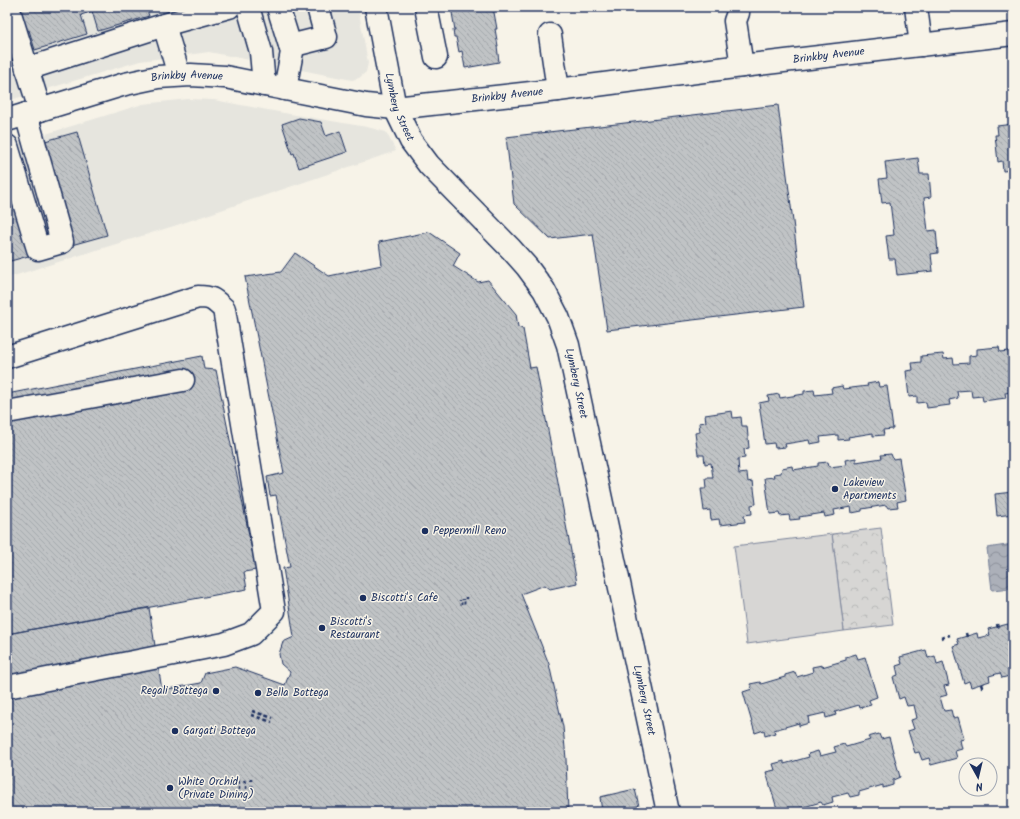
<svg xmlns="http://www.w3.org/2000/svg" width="1020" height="819" viewBox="0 0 1020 819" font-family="Kalam,sans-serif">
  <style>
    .built { fill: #e6e5de }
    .forest { fill: url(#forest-crowns); stroke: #798299 }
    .garden { fill: #d7d6d4; stroke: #798299 }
    .water { fill: url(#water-waves); stroke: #727c95 }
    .building { fill: url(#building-back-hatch); stroke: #1b2f5e }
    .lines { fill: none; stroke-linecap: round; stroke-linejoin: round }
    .minor-casing { stroke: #1b2f5e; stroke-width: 25 }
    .path { stroke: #1b2f5e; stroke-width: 2.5; stroke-dasharray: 4 3; stroke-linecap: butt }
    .minor { stroke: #f7f3e8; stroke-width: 22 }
    .poi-dot { fill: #1b2f5e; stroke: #f7f3e8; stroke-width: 1.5 }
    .labels { text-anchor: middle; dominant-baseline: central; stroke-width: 3; stroke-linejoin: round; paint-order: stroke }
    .street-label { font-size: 11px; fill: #1b2f5e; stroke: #f7f3e8 }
    .poi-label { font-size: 11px; fill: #1b2f5e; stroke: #f7f3e8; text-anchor: start }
  </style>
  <defs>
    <pattern id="forest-crowns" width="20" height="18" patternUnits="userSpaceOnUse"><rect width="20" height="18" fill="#d7d6d4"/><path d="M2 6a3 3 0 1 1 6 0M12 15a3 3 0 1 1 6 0" fill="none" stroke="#b8b8b8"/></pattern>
    <pattern id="water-waves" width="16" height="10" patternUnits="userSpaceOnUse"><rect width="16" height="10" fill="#acb0b9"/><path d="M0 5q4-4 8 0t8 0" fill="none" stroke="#8b909a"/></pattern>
    <pattern id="building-back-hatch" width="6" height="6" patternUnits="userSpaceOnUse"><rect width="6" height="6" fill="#c0c3c5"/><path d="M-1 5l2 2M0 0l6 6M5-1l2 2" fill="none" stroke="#a4a8ac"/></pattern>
  </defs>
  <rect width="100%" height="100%" fill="#f7f3e8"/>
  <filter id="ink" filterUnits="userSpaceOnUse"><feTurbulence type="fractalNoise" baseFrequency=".025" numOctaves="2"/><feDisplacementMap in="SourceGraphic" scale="8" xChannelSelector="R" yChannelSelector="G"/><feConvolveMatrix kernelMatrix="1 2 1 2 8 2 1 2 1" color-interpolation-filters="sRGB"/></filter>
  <g filter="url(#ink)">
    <path class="built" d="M7 7H358L368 63 366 72 359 78 352 80 209 52 140 61 7 101Z
      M188 99 214 100 284 113 367 127 386 132 396 151 177 225 7 278V146L143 104Z"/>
    <path class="forest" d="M881 528 893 625 844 631 832 534Z"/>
    <path class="garden" d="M832 534 844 631 747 644 734 546Z"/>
    <path class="water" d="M1013 544V588L992 590 987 548Z"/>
    <path class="building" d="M17 7H85L87 13 81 15 87 34 35 50 29 30 25 32Z
      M85 7H146L149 16 98 31 92 11 87 13Z
      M451 7H493L497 29H495L498 46H497L499 62 465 68 462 51 459 52 456 37H454L453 30H455Z
      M778 105 804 307 607 330 593 234 550 239 514 204 506 137Z
      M299 118 321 122 326 136 340 131 347 152 299 168 294 153 292 154 282 124Z
      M1013 124V170L1003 171 1002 161 998 162 995 135H998L997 126Z
      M77 132 107 235 68 246 38 143Z
      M918 158 920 174H929L931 197 924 198 928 231 936 230 938 253 931 254 933 271 897 275 895 259H889L886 236 894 235 890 202 882 203 879 179 887 178 885 162Z
      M7 170 32 255 7 262Z
      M429 232 460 253 453 266 478 282 488 280 516 314 518 327 523 329 530 368 536 367 577 583 550 589 545 585 521 594 549 664 563 727 566 759 568 812H7V634L149 608 162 690 201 683 205 673 235 667 285 685 290 672 281 664 279 654 283 642 294 637 283 568 290 567 276 495 270 496 267 477 284 473 245 277 281 272 295 253 329 276 382 265 379 242Z
      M999 347 1000 352 1009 351 1010 358 1013 357 1012 392 1005 393 1006 398 983 401 982 396 972 397 971 390 957 391 958 398 949 400 950 405 927 408 926 402 917 403V396L909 397 906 371 913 370 912 363 921 362V356L943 354 944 359 953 358 954 364 969 363V356L977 355V349Z
      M202 356 204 369 216 370 256 570 244 572 247 589 7 634V394Z
      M878 382 879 387 887 386 893 429 883 430 884 435 873 436V433L848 437 849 439 838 440V435L820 437 821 442 810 444 809 440 785 444 786 447 775 448 774 443 765 444 759 403 769 401 768 396 779 394 780 398 804 394V391L814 390 815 395 832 393 831 388 842 386 843 389 868 386 867 384Z
      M732 411 733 418 741 417 742 426H747L749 448 744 449 745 458 738 459 739 474 747 473 748 482 753 481 756 504 751 505 752 514 744 515 745 522 720 525 719 519 711 520 710 510 704 511 701 488H707L706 478H713L711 463 705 464 704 455H698L695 433 700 432 699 423 706 422 705 415Z
      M891 454 893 459 899 458 906 500 897 502 898 507 888 508 886 505 862 509V511L852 513 851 507 834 510 835 515 825 517 824 513 799 517 800 519 790 520 789 515 780 516 779 513 770 514 765 478 775 477 774 474 781 473 782 468 792 466 793 470 818 466V463L828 462 829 467 846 465 845 460 856 458V462L882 458 881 455Z
      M1013 492V514L997 516 995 494Z
      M1008 624 1010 629 1013 628V675L1002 678 1000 673 989 676 990 681 971 687 969 681 964 683 953 646 959 644 957 639 977 633 978 638 990 635 988 629Z
      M926 650 928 658 935 656 937 664 943 662 949 685 944 686 947 695 940 697 944 711 951 710 953 718 958 717 964 739 960 740 962 749 955 751 957 758 931 765 929 758 922 760 919 752 915 753 908 731 914 729 911 720 917 718 914 705 907 706 904 697 899 699 893 677 898 675 896 666 902 664 900 657Z
      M856 654 858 659 865 657 877 697 869 700 871 705 860 708 859 705 835 712 836 715 826 718 825 713 808 717 809 723 799 726V723L774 730 775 733 765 736 764 730 755 733 743 692 752 689 750 684 760 682 761 684 785 677V675L795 672 797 677 813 672 812 667 822 665V667L846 660V657Z
      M879 734 881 739 889 737 900 777 893 780V785L883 788V785L859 792V795L850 797 848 793 832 797 833 802 823 805 821 802 797 809 798 812H787L786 810 778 812 766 772 775 770 773 764 784 761V764L809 757 808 754 818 751 820 756 836 752 834 747 844 744 846 747 870 740 868 737Z
      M635 789 639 806 602 812 600 797Z"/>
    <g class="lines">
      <g class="minor-casing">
        <g id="minor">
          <path d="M8 7 40 110"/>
          <path d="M248 7 261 52 264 85"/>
          <path d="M278 7 292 52 285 89"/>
          <path id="s1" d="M376 7 395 108 411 141 429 165 511 249 527 267 544 290 558 317 568 345 668 812"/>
          <path d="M426 7 436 57"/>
          <path d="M737 7 738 13 735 21 742 66"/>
          <path d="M916 7 921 45"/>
          <path d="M164 25 179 75"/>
          <path d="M550 35 558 90"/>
          <path d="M290 46 326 37 318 7"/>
          <path d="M27 69 164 25 229 7"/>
          <path id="s2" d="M7 120 125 84 158 77 191 75 225 77 366 105 395 108 558 90 742 66 1013 34"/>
          <path d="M7 146 38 249 62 242 26 114"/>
          <path d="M7 357 198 297C213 297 214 300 224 309L274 611 251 634 224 644 7 687"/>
          <path d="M7 412 183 380"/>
        </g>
      </g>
      <path class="path" d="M466 597V599
        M463 599V600
        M460 600V601
        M464 602 465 603
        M461 603 462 604
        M997 624 998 628
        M966 633 967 637
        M941 638 950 635
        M1011 676 1013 681
        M981 684 983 690
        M252 711 273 718
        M251 715 272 722
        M251 779V781
        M244 780 245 783
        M238 781 239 784
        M252 785V788
        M246 786V789
        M239 787V790"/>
      <use href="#minor" class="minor"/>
    </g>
  </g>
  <g class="poi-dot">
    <circle cx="835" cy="489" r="4"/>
    <circle cx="425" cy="531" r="4"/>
    <circle cx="363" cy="598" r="4"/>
    <circle cx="322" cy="628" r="4"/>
    <circle cx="216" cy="691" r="4"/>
    <circle cx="258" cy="693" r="4"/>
    <circle cx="175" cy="731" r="4"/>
    <circle cx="170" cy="788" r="4"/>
  </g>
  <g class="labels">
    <g class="street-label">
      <text stroke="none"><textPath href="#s2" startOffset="834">Brinkby Avenue</textPath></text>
      <text stroke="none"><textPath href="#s2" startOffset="186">Brinkby Avenue</textPath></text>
      <text stroke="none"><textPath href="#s2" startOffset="510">Brinkby Avenue</textPath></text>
      <text stroke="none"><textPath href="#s1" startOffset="103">Lymbery Street</textPath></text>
      <text stroke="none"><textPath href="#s1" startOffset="439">Lymbery Street</textPath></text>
      <text stroke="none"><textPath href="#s1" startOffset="763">Lymbery Street</textPath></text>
    </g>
    <g class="poi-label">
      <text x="843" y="483">Lakeview<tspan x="843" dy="13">Apartments</tspan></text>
      <text x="433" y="531">Peppermill Reno</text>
      <text x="371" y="598">Biscotti's Cafe</text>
      <text x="330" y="622">Biscotti's<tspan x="330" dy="13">Restaurant</tspan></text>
      <text x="208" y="691" text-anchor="end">Regali Bottega</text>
      <text x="266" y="693">Bella Bottega</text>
      <text x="183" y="731">Gargati Bottega</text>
      <text x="178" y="782">White Orchid<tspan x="178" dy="13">(Private Dining)</tspan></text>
    </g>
  </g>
  <rect width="1020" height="819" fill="none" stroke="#f7f3e8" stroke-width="24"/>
  <rect x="12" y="12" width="996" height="795" fill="none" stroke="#1b2f5e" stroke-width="1.5" filter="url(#ink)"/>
  <g transform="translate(978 777) rotate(172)"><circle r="19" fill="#f7f3e8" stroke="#9fa5b1"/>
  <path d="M0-3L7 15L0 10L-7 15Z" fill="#1b2f5e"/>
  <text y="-6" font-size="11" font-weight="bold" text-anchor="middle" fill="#1b2f5e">N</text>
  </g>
</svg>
